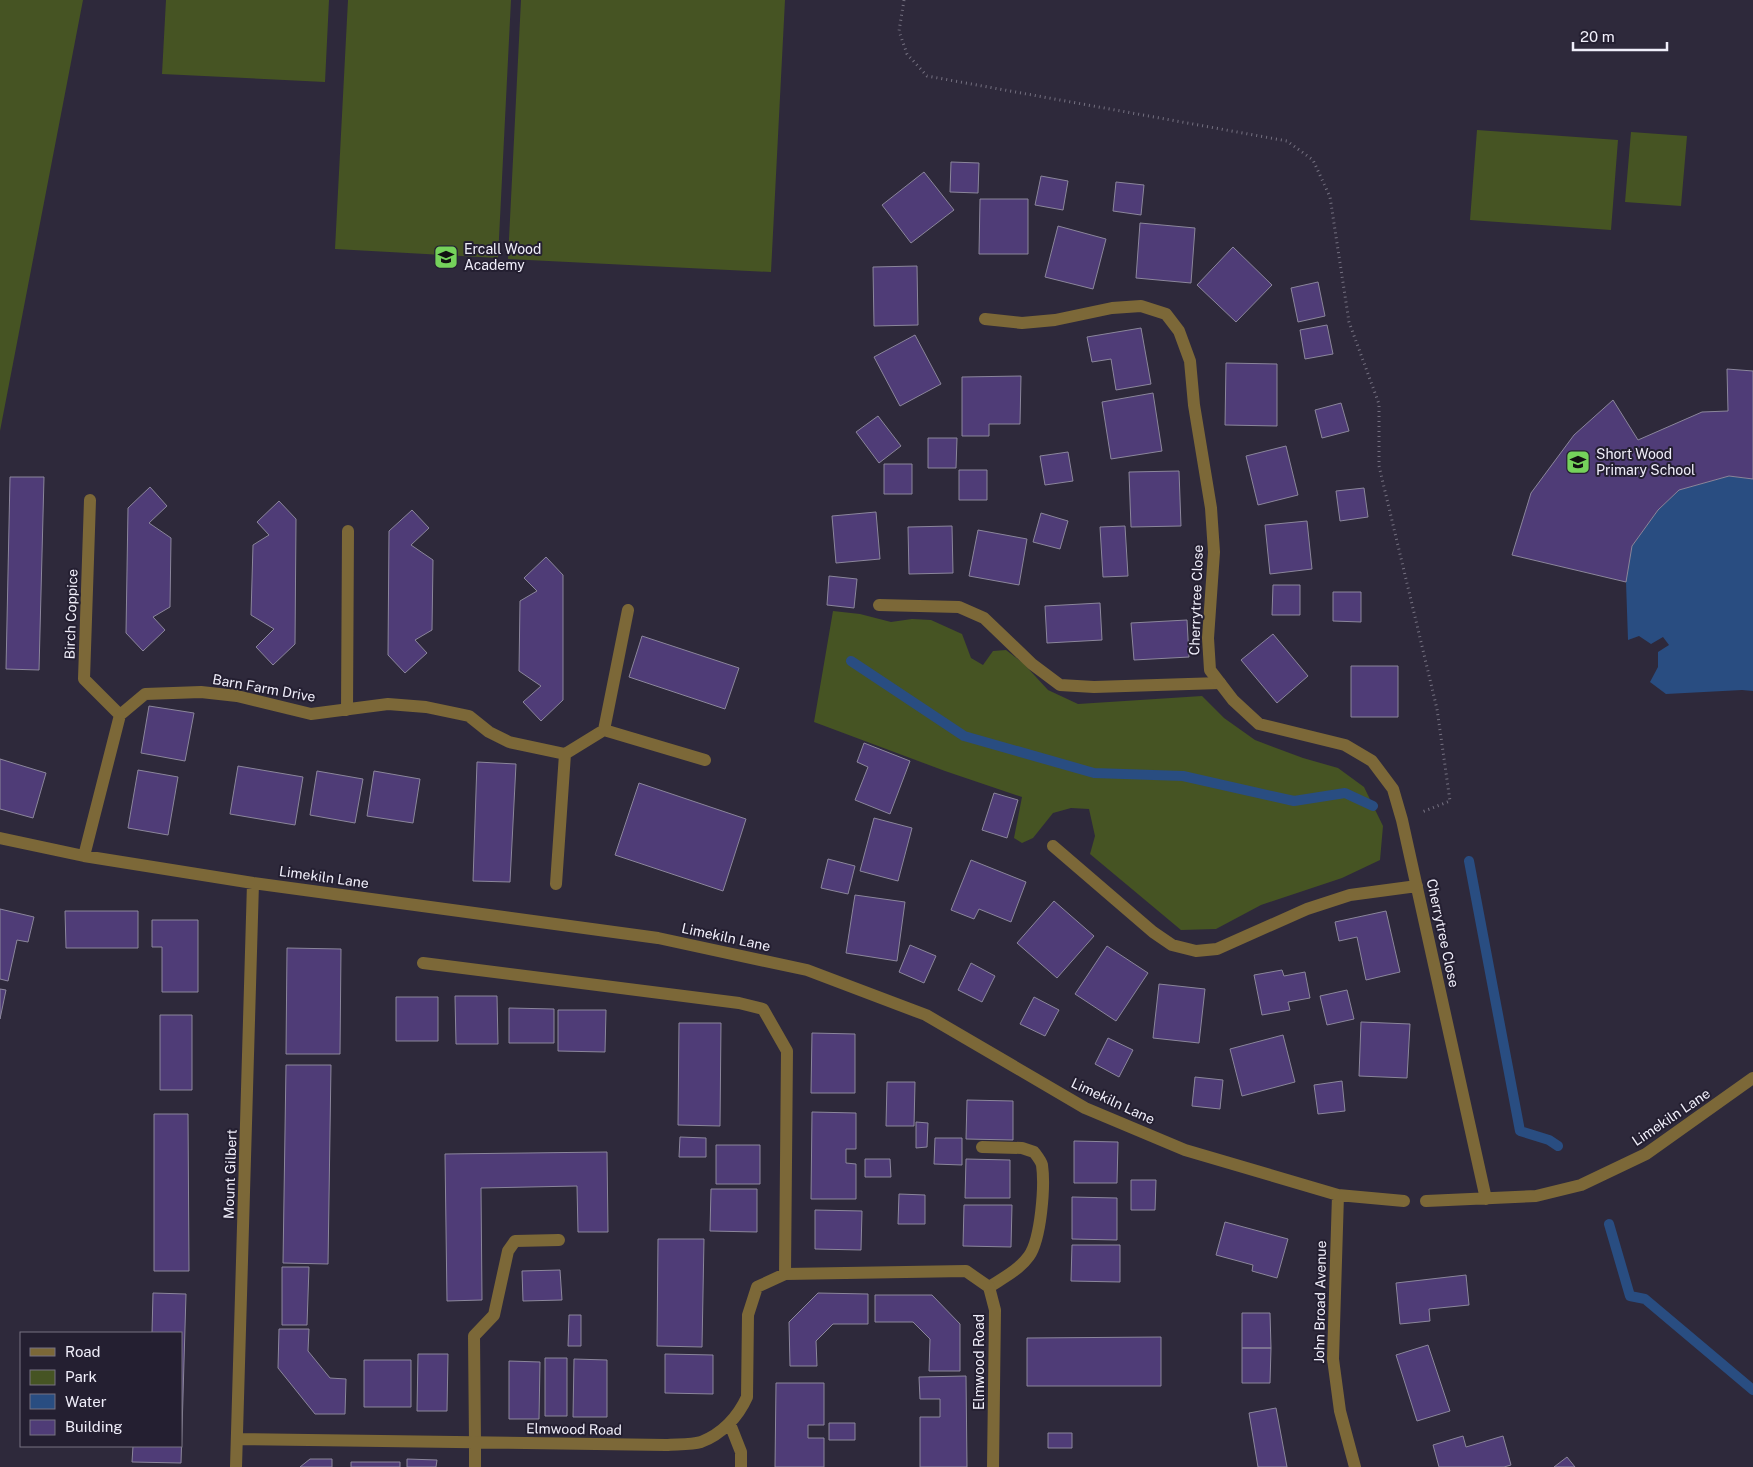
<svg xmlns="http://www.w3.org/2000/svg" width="1753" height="1467" viewBox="0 0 1753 1467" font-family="'Public Sans',sans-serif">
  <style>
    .green { fill: #465423 }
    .water { fill: #294d81 }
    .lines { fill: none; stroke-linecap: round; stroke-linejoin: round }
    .stream { stroke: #294d81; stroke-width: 10 }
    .building { fill: #4f3c77; stroke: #8b869b }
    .path { stroke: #757181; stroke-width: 3; stroke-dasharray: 1 4; stroke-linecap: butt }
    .lane { stroke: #7c6838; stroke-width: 12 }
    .street { stroke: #7c6838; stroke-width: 12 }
    .labels { text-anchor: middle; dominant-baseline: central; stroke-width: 4; stroke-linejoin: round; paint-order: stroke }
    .poi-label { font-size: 14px; fill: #f0eefa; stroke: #241f31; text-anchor: start }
    .street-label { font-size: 14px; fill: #f0eefa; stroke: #241f31 }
  </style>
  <rect width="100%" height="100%" fill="#2e293b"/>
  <path class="green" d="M0 0H83L0 431Z
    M166 0H329L325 82 162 74Z
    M348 0H511L498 258 335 249Z
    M521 0H785L771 272 508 259Z
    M1477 130 1618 140 1611 230 1470 220Z
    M1631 132 1687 136 1681 206 1625 202Z
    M833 611 860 614 891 622 912 619 931 620 962 634 971 658 983 665 993 651 1006 650 1023 663 1048 690 1078 704 1202 696 1224 718 1255 740 1303 758 1338 768 1364 787 1383 826 1380 860 1342 878 1261 905 1216 929 1181 930 1090 854 1095 836 1089 809 1071 808 1053 813 1033 838 1022 843 1014 838 1022 797 945 771 814 722Z"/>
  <path class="water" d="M1729 476 1753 479V691L1742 690 1666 694 1650 682 1658 667V652L1669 645 1663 637 1651 644 1639 636 1628 640 1626 582 1632 546 1658 510 1679 490Z"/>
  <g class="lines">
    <path class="stream" d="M851 661 964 736 1094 773 1183 776 1294 801 1345 793 1373 806
      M1469 861 1520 1131 1549 1140 1558 1146
      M1609 1224 1630 1296 1645 1299 1753 1390"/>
  </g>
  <path class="building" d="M951 162 979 163 978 193 950 192Z
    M924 172 954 210 911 243 882 205Z
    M1041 176 1068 181 1063 210 1035 205Z
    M1116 182 1144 185 1141 215 1113 211Z
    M980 199H1028V254H979Z
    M1140 223 1195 228 1191 283 1136 278Z
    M1058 226 1106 239 1093 289 1045 277Z
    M1233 247 1272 285 1236 322 1197 285Z
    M917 266 918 325 874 326 873 267Z
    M1318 282 1325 316 1298 322 1291 288Z
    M1327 325 1333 354 1305 359 1300 330Z
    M1141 328 1151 384 1116 390 1111 359 1092 362 1087 337Z
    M915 335 941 384 900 406 874 357Z
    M1226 363 1277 364V426L1225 425Z
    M1727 369 1753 371V479L1729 476 1679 490 1658 510 1632 546 1626 582 1512 555 1531 493 1574 435 1613 400 1638 440 1702 412 1728 411Z
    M1021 376 1020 424H989V436H962V377Z
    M1153 393 1162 451 1111 459 1102 402Z
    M1341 403 1349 431 1322 438 1315 410Z
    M878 416 901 446 879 463 856 432Z
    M928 438H957L956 468H928Z
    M1286 446 1298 495 1258 505 1246 456Z
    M1068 452 1073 481 1045 485 1040 456Z
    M884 464H912V494H884Z
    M959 470H987V500H959Z
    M1179 471 1181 526 1131 527 1129 472Z
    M10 477H44L39 670 6 669Z
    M150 487 167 506 149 523 171 538 170 607 153 617 165 630 143 651 126 633 128 508Z
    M1364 488 1368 517 1340 521 1336 491Z
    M279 501 296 519 295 644 273 665 256 647 274 629 251 615 253 545 269 535 257 522Z
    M412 510 429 528 411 545 433 560 432 630 415 640 427 653 405 673 388 655 389 531Z
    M876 512 880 559 836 563 832 516Z
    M1041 513 1068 521 1060 549 1033 542Z
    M1307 521 1312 569 1270 574 1265 525Z
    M952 526 953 573 909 574 908 527Z
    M1125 526 1128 576 1103 577 1100 527Z
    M978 530 1027 539 1019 585 969 576Z
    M546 557 563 575V700L541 721 523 702 541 686 519 671 520 601 537 591 524 578Z
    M829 576 857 579 854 608 827 605Z
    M1273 585H1300V615H1272Z
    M1333 592H1361V622L1333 621Z
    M1100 603 1102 640 1047 643 1045 606Z
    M1187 620 1189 657 1134 660 1131 623Z
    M1273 634 1308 676 1277 703 1241 660Z
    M642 636 739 668 725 709 629 677Z
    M1351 666H1398V717H1351Z
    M149 706 194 713 185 761 141 753Z
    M864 743 910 761 890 814 855 800 868 767 857 762Z
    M0 759 46 773 33 818 0 809Z
    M477 762 516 764 510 882 473 881Z
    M238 766 303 777 295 825 230 814Z
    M138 770 178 777 168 835 128 828Z
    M317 771 363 779 355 823 310 815Z
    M374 771 420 779 413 823 367 816Z
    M639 783 746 819 723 891 615 855Z
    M994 793 1018 800 1007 838 982 830Z
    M874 818 912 828 898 881 860 871Z
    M828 859 855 866 848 894 821 888Z
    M971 860 1026 882 1011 922 979 909 974 919 951 910Z
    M855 895 905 902 897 961 846 953Z
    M1054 901 1094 936 1057 978 1017 943Z
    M0 909 34 917 28 942 17 940 8 981 0 979Z
    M65 911H138V948H66Z
    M1386 911 1400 972 1366 980 1357 937 1339 941 1335 922Z
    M152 920H198V992H162V947H152Z
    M910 945 936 956 924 983 899 972Z
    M1107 946 1148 973 1116 1021 1075 994Z
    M287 948 341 949 340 1054H286Z
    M971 963 995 976 982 1002 958 990Z
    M1282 970 1284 976 1305 972 1310 998 1288 1002 1290 1010 1262 1015 1254 975Z
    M1159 984 1205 989 1199 1043 1153 1038Z
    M0 989 6 990 0 1019Z
    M1347 990 1354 1019 1327 1025 1320 996Z
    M455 996H497L498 1044H456Z
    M396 997H438V1041H396Z
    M1034 997 1059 1010 1045 1036 1020 1024Z
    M509 1008 554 1009V1043H509Z
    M558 1010H606L605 1052 558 1051Z
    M160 1015H192V1090H160Z
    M1361 1022 1410 1024 1407 1078 1359 1076Z
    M679 1023H721L720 1126 678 1125Z
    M812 1033 855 1034V1093H811Z
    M1283 1035 1295 1082 1242 1096 1230 1049Z
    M1108 1038 1133 1050 1119 1077 1095 1064Z
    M286 1065H331L328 1264 283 1263Z
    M1195 1077 1223 1080 1220 1109 1192 1106Z
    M1342 1081 1345 1111 1318 1114 1314 1085Z
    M887 1082H915L914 1126H886Z
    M967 1100 1013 1101V1140L966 1139Z
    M812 1112 856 1113V1149H846V1163L856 1164V1199H811Z
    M154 1114H188L189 1271H154Z
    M916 1122 928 1123 927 1147 916 1148Z
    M680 1137 706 1138V1157H679Z
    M935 1138H962V1165L934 1164Z
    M1074 1141 1118 1142 1117 1183H1074Z
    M716 1145H760V1184H716Z
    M607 1152 608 1232H578L577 1186 481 1188 482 1300 447 1301 445 1154Z
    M865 1159H890L891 1177H865Z
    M966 1159 1010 1160V1198H965Z
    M1131 1180H1156L1155 1210H1131Z
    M711 1189H757V1232L710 1231Z
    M899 1194 925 1195V1224H898Z
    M1072 1197 1117 1198V1240L1072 1239Z
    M964 1205H1012L1011 1247 963 1246Z
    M815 1210 862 1211 861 1250 815 1249Z
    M1225 1222 1288 1239 1277 1278 1252 1271 1253 1265 1216 1255Z
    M658 1239H704L702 1347 657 1346Z
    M1072 1245H1120V1282L1071 1281Z
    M282 1267H309L307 1325H282Z
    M560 1270 562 1300 523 1301 522 1271Z
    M1466 1275 1469 1305 1429 1309 1430 1321 1400 1324 1396 1283Z
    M153 1293 186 1294 181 1463 132 1462 133 1446H181V1333H152Z
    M818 1293 868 1294V1324H833L816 1341 817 1366H790L789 1322Z
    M875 1295H932L960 1324V1371H929L930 1339 913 1322H875Z
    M1242 1313H1270L1271 1348H1242Z
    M569 1315H581V1346H568Z
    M279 1329H309L308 1351 330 1378 346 1379 345 1414H315L278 1368Z
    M1161 1337V1386H1027V1338Z
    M1428 1345 1450 1411 1417 1421 1396 1355Z
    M1242 1348H1271L1270 1383H1242Z
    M418 1354H448L447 1411H417Z
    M665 1354 713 1355V1394L665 1393Z
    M545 1358H567V1416H545Z
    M574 1359 607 1360V1417H573Z
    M364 1360H411V1407H364Z
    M509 1361 540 1362 539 1419H509Z
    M966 1376 967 1467H920V1417H940V1399H920L919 1377Z
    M776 1383H824V1425H808V1438H824V1467H775Z
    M1276 1408 1287 1467H1258L1249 1413Z
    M829 1423H855V1440H829Z
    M1048 1433H1072V1448H1048Z
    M1463 1436 1466 1447 1503 1436 1511 1465 1504 1467H1439L1433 1445Z
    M1567 1457 1575 1467H1554Z
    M310 1459H332V1467H300Z
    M407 1459 437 1460 436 1467H407Z
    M351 1462H400V1467H351Z"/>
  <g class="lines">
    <path class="path" d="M904 0 899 31 907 54 927 76 1287 141 1313 160 1330 197 1349 322 1379 404V466L1437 709 1450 801 1422 812"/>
    <path class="lane" d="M879 605 959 607 984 618 1032 664 1060 685 1094 687 1220 683
      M982 1147 1022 1148 1034 1152C1037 1156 1041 1161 1042 1165 1045 1186 1041 1239 1029 1256 1019 1270 1003 1278 989 1287
      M475 1443 474 1336 494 1315 508 1251 515 1241 559 1240"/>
    <path class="street" d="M985 319 1022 323 1055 320 1112 308 1141 306 1166 314 1179 331 1190 361 1194 405 1211 508 1214 552 1208 638 1210 670 1233 700 1259 724 1345 745 1372 761 1393 789 1402 820 1486 1199
      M90 500 84 679 120 715
      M347 710 348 531
      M604 730 628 610
      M0 838 84 856 253 883 658 938 807 970 926 1015 1085 1108 1185 1150 1338 1195 1404 1201
      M1053 846 1153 932 1172 945 1196 951 1217 949 1307 909 1350 895 1417 886
      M84 856 120 715 145 694 201 692 237 696 311 714 388 704 426 707 469 716 489 732 509 742 565 754 604 730 705 760
      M556 884 565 754
      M423 963 739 1003 763 1009 787 1051 785 1274
      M1338 1195 1333 1359 1340 1411 1355 1467
      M1426 1201 1536 1196 1581 1185 1646 1154 1753 1078
      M730 1424 741 1452V1467
      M237 1439 666 1445C676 1444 691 1445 701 1442 722 1434 738 1417 747 1397L748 1315 757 1287 785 1274 966 1271 989 1287 995 1310 993 1467
      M236 1467 253 883
      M475 1467V1443"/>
  </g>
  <defs>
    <g id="school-square" transform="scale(1.25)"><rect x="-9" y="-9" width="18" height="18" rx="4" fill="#75d25b" stroke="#241f31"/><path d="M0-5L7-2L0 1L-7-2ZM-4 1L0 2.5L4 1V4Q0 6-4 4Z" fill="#111"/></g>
  </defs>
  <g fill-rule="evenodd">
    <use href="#school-square" x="446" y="257"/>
    <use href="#school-square" x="1578" y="462"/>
  </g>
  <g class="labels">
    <g class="poi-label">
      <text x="464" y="249">Ercall Wood<tspan x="464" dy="16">Academy</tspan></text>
      <text x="1596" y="454">Short Wood<tspan x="1596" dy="16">Primary School</tspan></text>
    </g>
    <g class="street-label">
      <text transform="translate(1196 600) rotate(-88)">Cherrytree Close</text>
      <text transform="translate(71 614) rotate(-88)">Birch Coppice</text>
      <text transform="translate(264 688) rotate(10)">Barn Farm Drive</text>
      <text transform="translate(324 877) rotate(8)">Limekiln Lane</text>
      <text transform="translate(1443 933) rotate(78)">Cherrytree Close</text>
      <text transform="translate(726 937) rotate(12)">Limekiln Lane</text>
      <text transform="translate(1113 1101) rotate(25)">Limekiln Lane</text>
      <text transform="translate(1671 1117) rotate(-34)">Limekiln Lane</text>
      <text transform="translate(230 1174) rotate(-88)">Mount Gilbert</text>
      <text transform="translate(1320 1302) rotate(-89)">John Broad Avenue</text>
      <text transform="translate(979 1362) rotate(-90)">Elmwood Road</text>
      <text transform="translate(574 1429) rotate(1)">Elmwood Road</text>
    </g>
  </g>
  <rect x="20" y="1332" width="162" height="115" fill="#241f31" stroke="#767281"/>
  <rect x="30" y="1348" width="25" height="8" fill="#7c6838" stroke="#767281"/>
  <text x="65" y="1357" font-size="15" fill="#f0eefa">Road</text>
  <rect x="30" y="1370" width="25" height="15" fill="#465423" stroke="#767281"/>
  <text x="65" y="1382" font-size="15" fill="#f0eefa">Park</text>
  <rect x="30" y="1394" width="25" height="15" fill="#294d81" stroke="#767281"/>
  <text x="65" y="1407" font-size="15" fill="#f0eefa">Water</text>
  <rect x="30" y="1420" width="25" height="15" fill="#4f3c77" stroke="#767281"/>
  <text x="65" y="1432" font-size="15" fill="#f0eefa">Building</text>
  <path d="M1573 42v8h94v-8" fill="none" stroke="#f0eefa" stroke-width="2.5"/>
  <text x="1580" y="42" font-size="15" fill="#f0eefa" stroke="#241f31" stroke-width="4" paint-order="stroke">20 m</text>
</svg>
